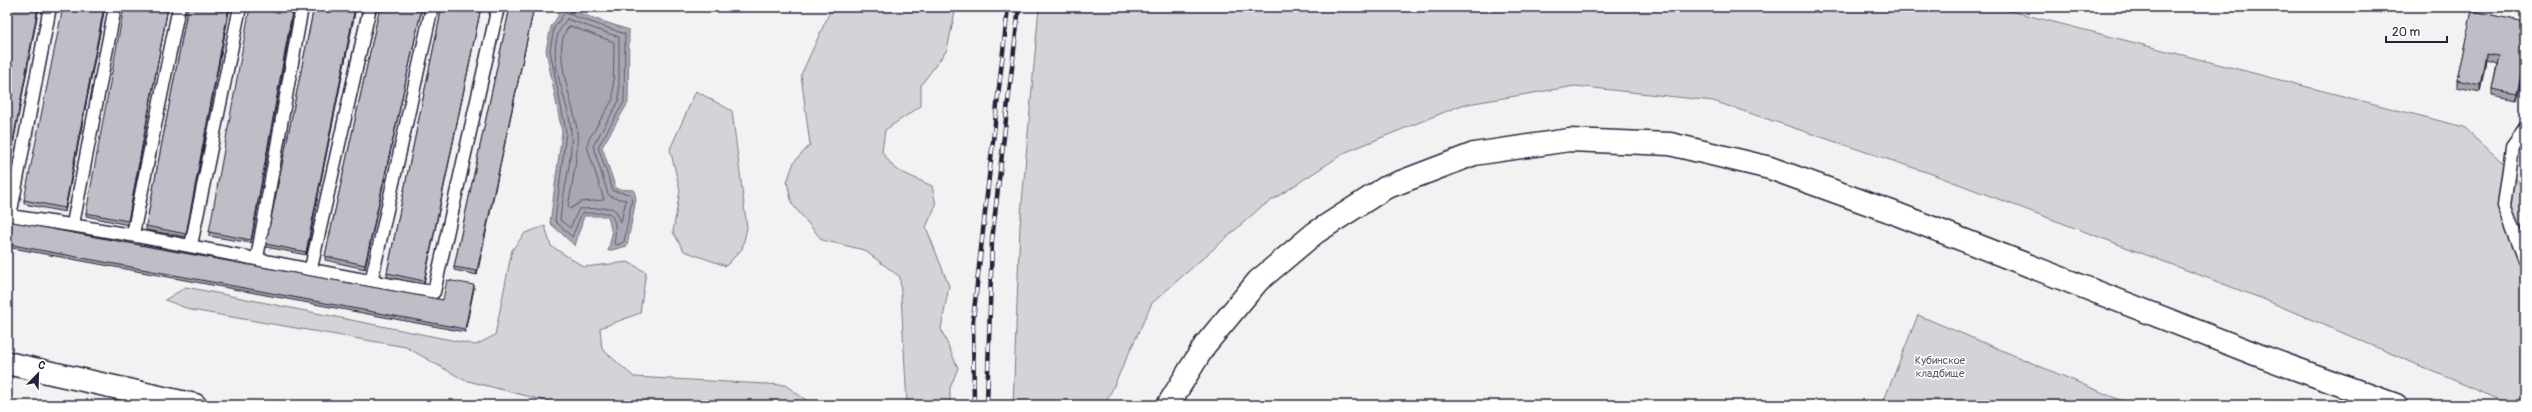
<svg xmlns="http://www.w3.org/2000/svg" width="2532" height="412" viewBox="0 0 2532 412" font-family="Pangolin,sans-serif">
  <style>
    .green { fill: #d3d3d8; stroke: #7a7a8a }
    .water { fill: #a8a8b2; stroke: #727282 }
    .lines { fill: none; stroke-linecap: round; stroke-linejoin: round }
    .shore { stroke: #58586b; stroke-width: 1 }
    .lane-casing { stroke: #22223b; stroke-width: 15 }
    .street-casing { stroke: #22223b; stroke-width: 25 }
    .secondary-casing { stroke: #22223b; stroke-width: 25 }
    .lane { stroke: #fff; stroke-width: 12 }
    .street { stroke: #fff; stroke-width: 22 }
    .secondary { stroke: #fff; stroke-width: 22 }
    .rail-casing { stroke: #22223b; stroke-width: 4.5 }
    .rail { stroke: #fff; stroke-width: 3; stroke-dasharray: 9; stroke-linecap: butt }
    .wall { fill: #a3a3aa; stroke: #22223b }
    .shaded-wall { fill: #85858b; stroke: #22223b }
    .building { fill: #bebec6; stroke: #22223b }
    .labels { text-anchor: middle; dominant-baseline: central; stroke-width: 3; stroke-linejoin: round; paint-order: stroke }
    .park-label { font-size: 11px; fill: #57576a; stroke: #fff }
  </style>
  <rect width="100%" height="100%" fill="#f2f2f3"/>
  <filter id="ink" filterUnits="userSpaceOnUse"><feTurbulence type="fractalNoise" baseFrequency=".025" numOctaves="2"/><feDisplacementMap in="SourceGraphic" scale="8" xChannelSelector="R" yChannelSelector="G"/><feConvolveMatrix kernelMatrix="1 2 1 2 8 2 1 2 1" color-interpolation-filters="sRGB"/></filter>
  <g filter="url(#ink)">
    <path class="green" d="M832 7H956L947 50 921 85V106L885 130 882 152 895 169 932 186 936 205 926 227 949 286 941 329 958 368 950 388V405H907L900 277 864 250 822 240 792 204 787 182 794 162 810 145 801 75Z
      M1039 7H1995L2464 127 2503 163 2525 191V405H2512L2263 299 1932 174 1713 101 1575 86 1462 105 1346 152 1260 208 1152 303 1105 405H1013L1020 226Z
      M696 91 732 111 747 228 742 249 726 266 684 251 673 232 680 190 670 149Z
      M545 226 551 246 584 267 628 262 646 272 640 313 600 328 602 349 634 377 785 385 813 405H562L464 380 406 347 191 310 165 300 186 287 476 345 495 335 512 250 525 233Z
      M1918 315 2132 405H1882Z"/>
    <path class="water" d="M563 8 629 30 628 103 602 147 616 189 634 190 636 199 627 246 608 251 612 234 608 216H584L575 246 550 223 562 132 546 50 551 27Z"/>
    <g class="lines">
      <path class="shore" d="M565 13 625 34 624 102 598 147 613 191 630 194 632 199 624 242 617 245 614 243C616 234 617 219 609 213H582L572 237 555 221 566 132 550 50 554 28Z
        M567 19 619 37V101L593 146 608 194 614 198 626 200 621 222 616 211 611 208 579 209 570 228 560 220C563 191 573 160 571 131 569 97 539 49 567 19Z
        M570 26 614 42 613 99 589 139 587 146 604 200 581 202 570 209 568 207C572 184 579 152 577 130 575 107 548 43 570 26Z"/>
      <g class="lane-casing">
        <path id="lane" d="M2525 129 2512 147 2504 206 2525 260
          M7 216C151 234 291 269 434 292L498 7
          M10 216 50 7
          M73 224 115 7
          M133 234 179 7
          M191 245 240 7
          M257 258 302 7
          M311 268 370 7
          M371 282 432 7"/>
      </g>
      <g class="street-casing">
        <path id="street" d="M1168 405 1205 345 1258 281 1315 233 1385 188 1474 154 1569 140 1670 144 1770 168 1889 211 2258 355 2396 405"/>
      </g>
      <g class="secondary-casing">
        <path id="secondary" d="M7 363 195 405"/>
      </g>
      <use href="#lane" class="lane"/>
      <use href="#street" class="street"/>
      <use href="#secondary" class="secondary"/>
      <g class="rail-casing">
        <path id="rail" d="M974 405 973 320 1008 7
          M987 405 992 240 1019 7"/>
      </g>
      <use href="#rail" class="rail"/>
    </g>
    <path class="wall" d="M105 7 65 212 24 204V200Z
      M168 7 128 225 86 216V213Z
      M188 7H230L186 237 146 230V226Z
      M294 7 251 243 209 236V232Z
      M314 7H356L306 255 266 247V244Z
      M380 7 365 269 325 260V256Z
      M442 7 424 284 387 277V273Z
      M510 7 477 275 454 270V267Z
      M2472 11 2525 22V62L2517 100 2492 95V89L2497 63 2486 60 2480 92 2457 87V80Z
      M7 221 443 300 474 288 465 332 7 247Z"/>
    <path class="shaded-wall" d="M38 7H39L7 177V174Z
      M104 7H105L65 212V208Z
      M168 7 128 225V221Z
      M229 7H230L186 237V234Z
      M293 7H294L251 243V240Z
      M355 7H356L306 255V252Z
      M422 7 365 269V265Z
      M481 7 424 284V281Z
      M534 7 477 275V271Z
      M2486 54V60L2480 92V85Z
      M2525 55V62L2517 100V94Z
      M474 285V288L465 332V329Z"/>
    <path class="building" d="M7 7H38L7 174Z
      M63 7H104L65 208 24 200Z
      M124 7H168L128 221 86 213Z
      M188 7H229L186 234 146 226Z
      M250 7H293L251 240 209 232Z
      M314 7H355L306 252 266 244Z
      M380 7H422L365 265 325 256Z
      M442 7H481L424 281 387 273Z
      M510 7H534L477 271 454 267Z
      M2472 11 2525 22V55L2517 94 2492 89 2499 56 2486 54 2480 85 2457 80Z
      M7 221 443 300 447 280 474 285 465 329 7 244Z"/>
  </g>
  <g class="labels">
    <g class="park-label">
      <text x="1940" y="360">Кубинское<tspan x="1940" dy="13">кладбище</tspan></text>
    </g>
  </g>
  <rect width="2532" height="412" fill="none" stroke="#fff" stroke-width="24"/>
  <rect x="12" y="12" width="2508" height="388" fill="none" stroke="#22223b" stroke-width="1.5" filter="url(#ink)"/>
  <g transform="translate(38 374) rotate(23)" stroke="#ffffff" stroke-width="3" paint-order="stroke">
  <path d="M0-3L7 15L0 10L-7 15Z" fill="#22223b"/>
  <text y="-6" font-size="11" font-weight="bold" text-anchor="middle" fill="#22223b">С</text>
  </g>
  <path d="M2386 36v6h61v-6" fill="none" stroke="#22223b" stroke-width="2"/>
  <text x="2392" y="36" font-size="12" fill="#22223b" stroke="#ffffff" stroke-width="3" paint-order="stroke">20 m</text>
</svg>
